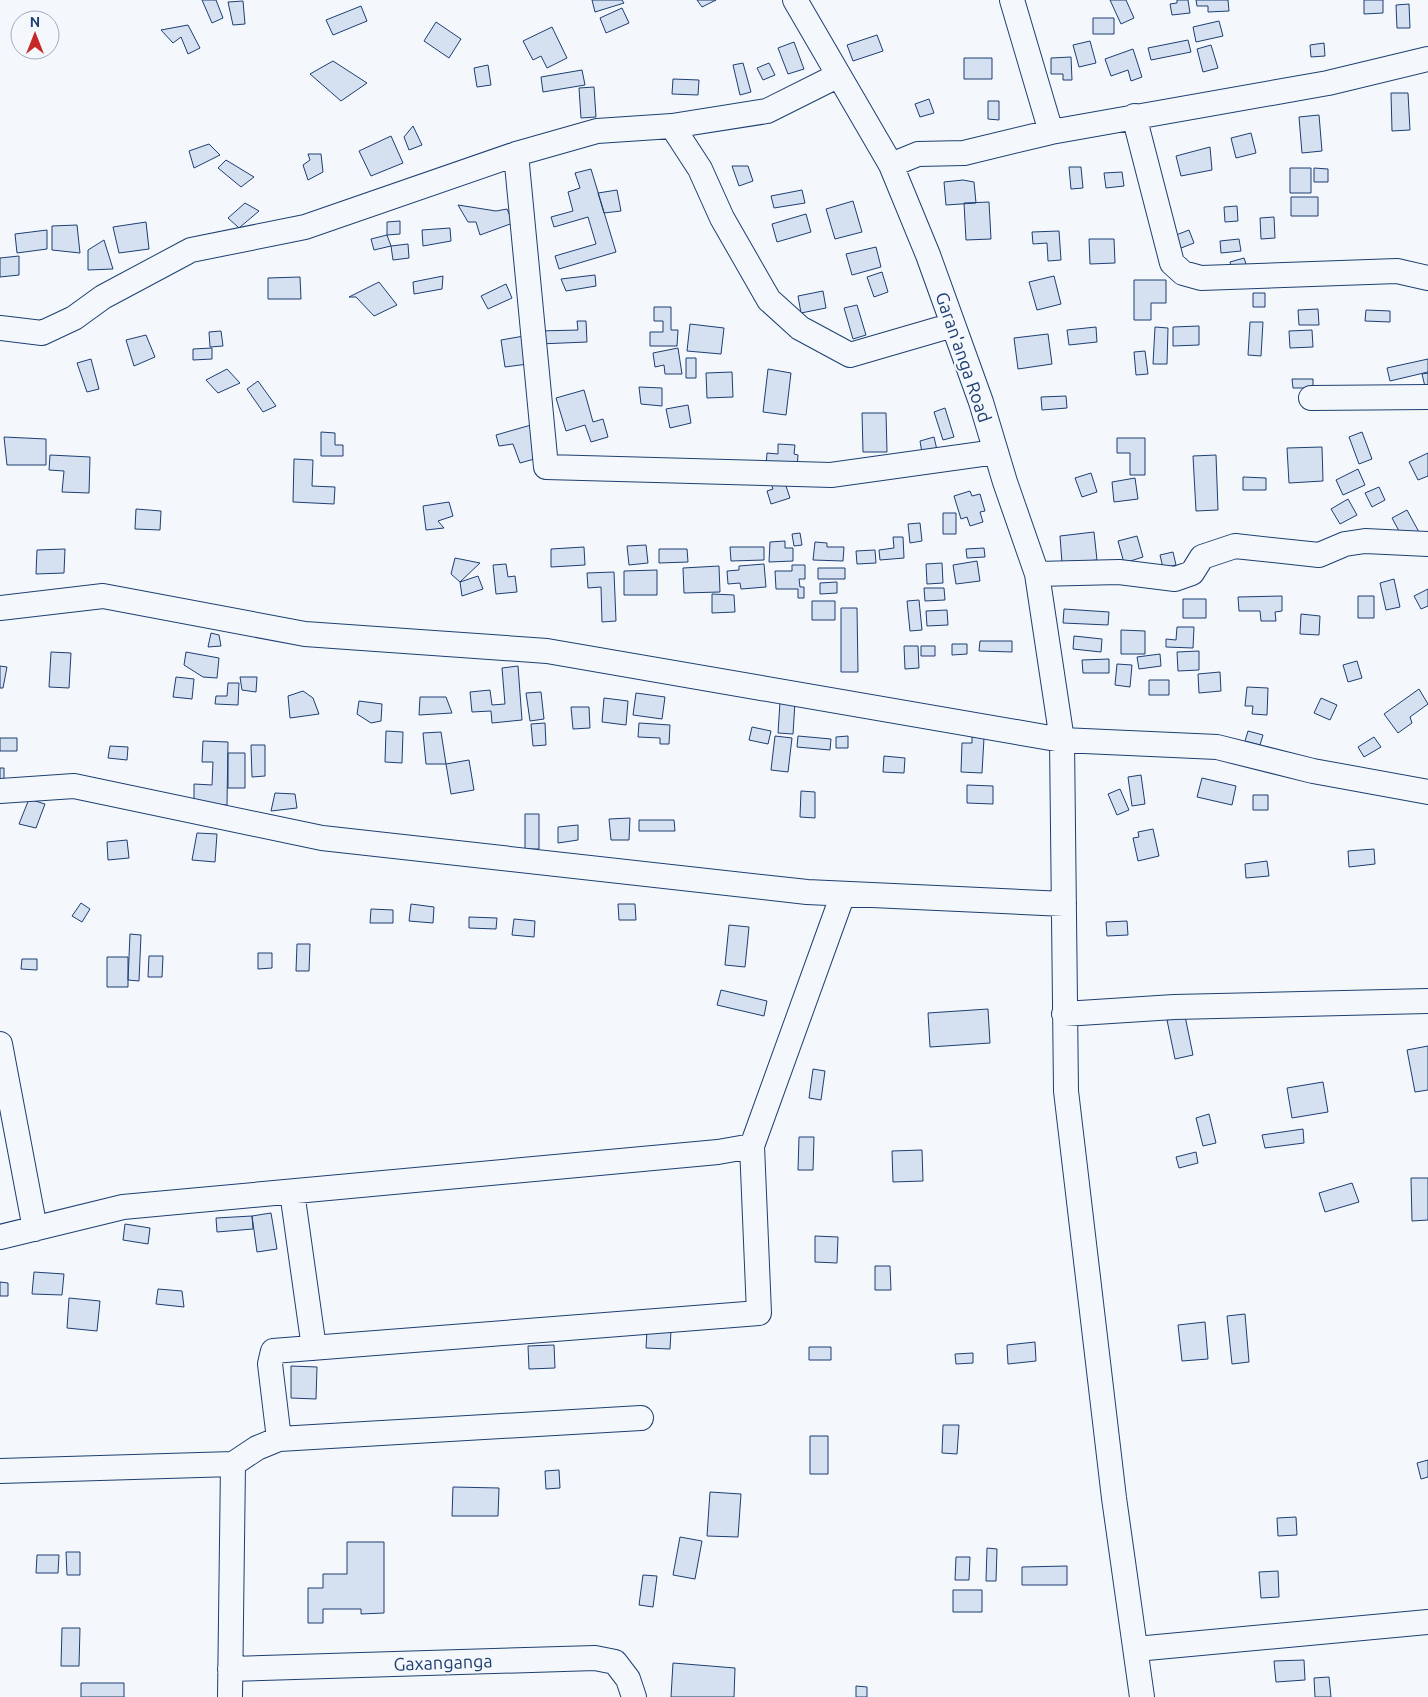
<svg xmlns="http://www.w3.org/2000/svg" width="1428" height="1697" viewBox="0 0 1428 1697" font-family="Ubuntu,sans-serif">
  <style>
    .building { fill: #d5e0f0; stroke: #1d3f73 }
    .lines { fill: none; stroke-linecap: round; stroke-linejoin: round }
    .minor-casing { stroke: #1d3f73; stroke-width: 26 }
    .minor { stroke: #f4f7fb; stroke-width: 24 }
    .labels { text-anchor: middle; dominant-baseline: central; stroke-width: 4; stroke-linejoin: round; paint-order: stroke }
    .street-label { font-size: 18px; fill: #1d3f73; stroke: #f4f7fb }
  </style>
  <rect width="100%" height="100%" fill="#f4f7fb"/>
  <path class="building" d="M202 0H216L223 18 212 23Z
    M592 0H622L624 3 595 12Z
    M697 0H716L702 7Z
    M1110 0H1126L1134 18 1121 24Z
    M1177 0H1188L1190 13 1172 15 1170 4 1177 3Z
    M1196 0H1228L1229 11 1208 12V6H1197Z
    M1364 0H1383V13L1364 14Z
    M243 1 245 24 233 25 228 2Z
    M1409 4 1410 28H1397L1396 5Z
    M361 6 367 21 333 35 326 20Z
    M622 8 629 23 606 33 600 18Z
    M1093 18H1114V34H1093Z
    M1219 21 1223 36 1196 42 1193 27Z
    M436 22 461 39 449 58 424 41Z
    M188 25 200 48 188 54 181 37 173 43 161 30Z
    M552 27 567 58 547 68 541 56 533 60 523 41Z
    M877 35 883 51 853 61 847 45Z
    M1188 40 1191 52 1151 60 1148 48Z
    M1090 41 1096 63 1079 67 1073 45Z
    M794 42 804 69 788 74 778 48Z
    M1324 43 1325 56 1311 57 1310 45Z
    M1211 45 1218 68 1203 72 1197 49Z
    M1133 49 1142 77 1131 81 1128 70 1111 76 1105 59Z
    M1071 57 1072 80H1063V74H1051V58Z
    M964 58H992V79H964Z
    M333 61 367 83 341 101 310 74Z
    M743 63 751 92 740 95 733 65Z
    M769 63 775 75 763 80 757 68Z
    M488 65 491 85 477 87 474 68Z
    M582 70 585 85 543 92 541 77Z
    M673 79 699 80 698 95 672 94Z
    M594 87 596 117 581 118 579 88Z
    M1391 93H1408L1410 130 1392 131Z
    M929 99 934 113 920 117 915 104Z
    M988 101H999V120L988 119Z
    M1319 115 1322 151 1302 153 1299 117Z
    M413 126 422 145 409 150 404 137Z
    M1251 133 1256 153 1236 158 1231 138Z
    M391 136 403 163 371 176 359 151Z
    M209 144 220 155 194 168 189 151Z
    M1210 147 1212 170 1181 176 1176 156Z
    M308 154H321L323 172 308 180 303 165 310 160Z
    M226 160 254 177 241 187 218 168Z
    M732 166H748L753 181 739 186Z
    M1069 167H1081L1083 188 1071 189Z
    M1290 168H1311V193H1290Z
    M1314 168 1328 169V182H1314Z
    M591 169 616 252 559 269 555 256 596 244 588 217 554 227 551 217 573 211 568 192 580 188 575 173Z
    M1122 172 1124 186 1106 188 1104 173Z
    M963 180 974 182 976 203 946 205 944 182Z
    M617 190 621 211 604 213 598 193Z
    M802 190 805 203 774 208 771 196Z
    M1291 197H1318V216H1291Z
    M853 201 862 232 835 239 826 209Z
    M989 202 991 239 966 240 964 203Z
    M245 203 259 211 239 228 228 218Z
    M458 205 496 211 507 209 513 223 480 235 476 222H468Z
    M1237 206 1238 221 1225 222 1224 207Z
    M806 214 811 232 777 242 772 224Z
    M1274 217 1275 238 1261 239 1260 218Z
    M400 221V234L387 235V222Z
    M146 222 149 249 119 253 113 227Z
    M77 225 80 253 52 250V226Z
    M450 228 451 241 423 246 422 230Z
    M47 230V249L17 253 15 234Z
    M1189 230 1194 243 1176 250 1171 237Z
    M1059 231 1061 260 1048 261 1047 243 1033 244 1032 232Z
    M387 235 391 246 374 250 371 239Z
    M1089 239H1114L1115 263 1090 264Z
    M1239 239 1241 251 1221 253 1220 241Z
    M104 240 113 269 88 270V250Z
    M408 244 409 258 393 260 391 246Z
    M876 247 881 267 852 275 846 254Z
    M19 256V275L0 277V258Z
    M1244 258 1248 270 1233 275 1230 262Z
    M882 272 888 292 874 297 867 277Z
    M595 275 596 286 566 291 561 279Z
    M443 276 442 289 414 294 413 282Z
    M1054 276 1061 304 1037 310 1029 282Z
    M300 277 301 299H268V278Z
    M1134 280H1166V303H1151V320H1134Z
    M379 282 397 305 374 316 356 297H349Z
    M506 284 512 298 488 309 481 296Z
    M823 291 826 308 801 313 798 296Z
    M1253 293H1265V307H1253Z
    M857 305 866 335 853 339 844 308Z
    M654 307H671V330H678L677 346H650V332H663V321H654Z
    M1318 309 1319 325H1299L1298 310Z
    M1366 310 1390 311V322L1365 321Z
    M577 321H586L587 342 539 344V331L578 330Z
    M1250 322H1263L1261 356 1248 355Z
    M690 324 724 328 721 354 687 351Z
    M1199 326V345L1173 346V327Z
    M1096 327 1097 342 1069 345 1067 330Z
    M1155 327 1168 328 1167 364H1153Z
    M1312 330 1313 347 1290 348 1289 331Z
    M221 331 223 346 210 347 209 332Z
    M1048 334 1052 364 1018 369 1014 338Z
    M146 335 155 357 134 366 126 340Z
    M524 336 528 364 505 367 501 340Z
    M212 348V359L193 360V349Z
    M678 348 682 374H665L664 365 655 367 653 353Z
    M1145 351 1148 374 1136 375 1134 352Z
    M686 358H696V378H686Z
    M91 359 99 389 87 392 77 363Z
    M1428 359V372L1390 381 1387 368Z
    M227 369 240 383 218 393 206 380Z
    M768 369 791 373 786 415 763 412Z
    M732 372 733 397 707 398 706 373Z
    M1428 373V395H1427L1422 374Z
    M1292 379H1313V388H1293Z
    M258 381 276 406 263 412 247 389Z
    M639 387 662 388V406L641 404Z
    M584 390 593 422 603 419 608 437 591 442 585 425 566 431 556 398Z
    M1066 396 1067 408 1042 410 1041 397Z
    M688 405 691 423 670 428 666 409Z
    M945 408 954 437 943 440 934 412Z
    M862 413H886L887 452H863Z
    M531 425 538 458 520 463 513 444 499 446 496 435Z
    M321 432 335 433V445H343V456H321Z
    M1362 432 1372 459 1359 464 1349 437Z
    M4 437 46 439V465H7Z
    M934 437 937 450 922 453 920 441Z
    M1117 438H1145V475H1130V453H1117Z
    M778 444 795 445 794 454 798 455 797 468 766 466 767 453 778 454Z
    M1322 447 1323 481 1289 483 1287 448Z
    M1428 453V476L1418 480 1409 462Z
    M50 455 90 457 89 493 62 492 64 471 49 470Z
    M1216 455 1218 510 1196 511 1193 456Z
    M294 459 313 460 312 486 335 487 334 504 293 502Z
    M1358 469 1365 485 1343 495 1336 480Z
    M1091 473 1097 492 1082 497 1075 478Z
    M783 477 790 498 771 504 767 491 773 489 770 481Z
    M1243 477 1266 478V490H1243Z
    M1135 478 1138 499 1114 502 1112 482Z
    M1379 487 1385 500 1372 507 1365 493Z
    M970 491 972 496 980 494 985 511 980 512 983 522 970 526 967 517 961 519 954 496Z
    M1348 499 1357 515 1340 524 1331 509Z
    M449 502 453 516 438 521 444 528 426 530 423 506Z
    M136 509 161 511 160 530 135 529Z
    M1407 510 1420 534 1405 542 1392 518Z
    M943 513H956V534H943Z
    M920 523 922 541 910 543 908 524Z
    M1094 532 1097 560 1062 563 1060 536Z
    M800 533 802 545 794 546 792 534Z
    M1137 536 1143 557 1124 563 1118 541Z
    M893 537H903L904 558 880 560 879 550 894 548Z
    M785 541V548H793V561L769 562 770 542Z
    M815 542 827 543V547H844L843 561 813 560Z
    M646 545 648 563 629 565 627 546Z
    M584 547 585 565 551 567V549Z
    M730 547H764V560L731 561Z
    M984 548 985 557 967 558 966 549Z
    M65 549 64 573 36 574 37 550Z
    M659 549H687L688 562 659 563Z
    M875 550 876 563 857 564 856 551Z
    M1173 552 1176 565 1163 568 1160 555Z
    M455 558 480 563 460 582 451 574Z
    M977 561 980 581 956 584 953 565Z
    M942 563 943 583 927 584 926 564Z
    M506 564 508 577 515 576 517 592 496 594 493 565Z
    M764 564 766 587 741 589 740 583 728 584 727 571 739 570V566Z
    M792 565H805V579H799L800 587H804V598H798V589H776L775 571H792Z
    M719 566 720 592 684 593 683 568Z
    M818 568H845V579H818Z
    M657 570V595H624V571Z
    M614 572 616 621 602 622 601 587 588 588 587 573Z
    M478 576 483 589 462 596 460 582Z
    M1394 579 1400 607 1386 610 1380 583Z
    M837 582V593L820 594V583Z
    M924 588H944L945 600 925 601Z
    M1428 589V606L1421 609 1414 596Z
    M712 594 734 595 735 612 712 613Z
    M1282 596V611L1275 612 1276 621H1261L1260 611H1239L1238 597Z
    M1358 596H1374V618H1358Z
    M1183 599H1206V618H1183Z
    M919 600 922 630 910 631 907 601Z
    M812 601H835V620H812Z
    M841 608H857L858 672H841Z
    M1064 609 1109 612 1108 625 1063 623Z
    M947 610 948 625 927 626 926 611Z
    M1301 614 1320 616 1319 635 1300 634Z
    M1177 627H1194L1193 648 1166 647V639L1176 640Z
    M1121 630 1145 631V654H1121Z
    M211 633 219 635 221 646 208 647Z
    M1074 636 1102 639 1101 652 1073 649Z
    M980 641H1012V652L979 651Z
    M952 644H967V654L952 655Z
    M904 646H918L919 668 905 669Z
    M921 646H935V656H921Z
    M1199 651V670L1178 671 1177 652Z
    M51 652 71 653 69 688 49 687Z
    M186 652 219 658 217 678 203 677 184 665Z
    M1160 654 1161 666 1139 669 1137 657Z
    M1109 659V673H1083L1082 660Z
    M1357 661 1362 678 1348 682 1343 665Z
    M1117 664 1132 665 1130 687 1115 685Z
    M0 666 7 667 3 688H0Z
    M518 666 522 720 492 723 491 711 472 712 470 692 490 690 492 705 505 704 502 668Z
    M1220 672 1221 691 1199 693 1198 674Z
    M176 677 194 679 192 699 173 697Z
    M240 677H257L256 692 242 690Z
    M1149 680H1169V695H1149Z
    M228 683H239L238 705 215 704 216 696H227Z
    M1247 687 1268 688 1267 715 1252 714 1253 706H1245Z
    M1419 689 1428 704 1410 717 1412 723 1398 733 1384 714Z
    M303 691 313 698 319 714 290 718 288 696Z
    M541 692 544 719 530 721 526 693Z
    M636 693 665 697 662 719 633 715Z
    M420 697H446L452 713 419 715Z
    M604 698 628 701 626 725 602 722Z
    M1321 698 1337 705 1330 720 1314 713Z
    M359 701 382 704 381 721 371 723 357 714Z
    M780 702H795L793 734 778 733Z
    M571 707H589L590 728 573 729Z
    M545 723 546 745 533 746 531 724Z
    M639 723 670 725 669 744H660V738L638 737Z
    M752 727 771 731 768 744 749 740Z
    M386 731 403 732 402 763 385 762Z
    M1248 731 1263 735 1260 745 1245 741Z
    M441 732 446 764H426L423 733Z
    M775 736 792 738 788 772 771 770Z
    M798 736 831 739 830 750 797 747Z
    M848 736V748H836V737Z
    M972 737 984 738 982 773 961 772 962 743H972Z
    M1374 737 1381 747 1364 757 1358 747Z
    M0 738H17V751H0Z
    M203 741 228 742 227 805 194 804V784L212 785 213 762H202Z
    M251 745H265V776L252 777Z
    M110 746 128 747 127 760 108 758Z
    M228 753H245V788H228Z
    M884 756 905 758 904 773 883 772Z
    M469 760 474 790 451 794 446 764Z
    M0 768H4V781H0Z
    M1141 775 1145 804 1132 806 1128 777Z
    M1202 778 1236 786 1232 805 1197 797Z
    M967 785 993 786V804L967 803Z
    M1120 789 1129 810 1117 815 1108 794Z
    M801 791 815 792V818L800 817Z
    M275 793 295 794 297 808 271 811Z
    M1253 795H1268V810H1253Z
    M29 799 45 804 36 828 19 824Z
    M525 814H539V849H525Z
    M630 818 629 840H611L609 819Z
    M639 820H674L675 831H639Z
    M578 825V840L558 843V827Z
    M1153 829 1159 856 1138 861 1133 838 1139 837 1138 832Z
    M197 833 217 834 215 862 192 860Z
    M127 840 129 858 108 860 107 842Z
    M1374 849 1375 864 1349 867 1348 851Z
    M1267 861 1269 876 1246 878 1245 864Z
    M81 903 90 909 82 922 72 916Z
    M411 904 434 907 433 923 409 921Z
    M618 904H635L636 920H619Z
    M371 909 393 910V923H370Z
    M469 917 497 918 496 929 469 928Z
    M514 919 535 921 534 937 512 935Z
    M1127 921 1128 935 1107 936 1106 922Z
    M729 925 749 927 745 967 725 965Z
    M130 934 141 935 139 981 128 980Z
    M297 944H310L309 971H296Z
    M258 953H272V968L258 969Z
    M149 956H163L162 977H148Z
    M107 957H128V987H107Z
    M22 959H37V970L21 969Z
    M721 990 767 1001 764 1016 717 1005Z
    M988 1009 990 1043 930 1047 928 1013Z
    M1185 1016 1193 1055 1175 1059 1167 1020Z
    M1428 1046V1090L1415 1092 1407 1050Z
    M813 1069 825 1071 821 1100 809 1098Z
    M1323 1082 1328 1112 1292 1118 1287 1088Z
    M1209 1114 1216 1143 1203 1146 1196 1118Z
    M1303 1129 1304 1143 1265 1148 1262 1135Z
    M799 1137H814L813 1170H798Z
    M922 1150 923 1181 893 1182 892 1151Z
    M1196 1152 1198 1163 1179 1168 1176 1157Z
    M1411 1178H1428V1220L1412 1221Z
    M1352 1183 1359 1202 1325 1212 1319 1193Z
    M271 1213 277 1249 257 1252 252 1216Z
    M252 1216 253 1229 217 1232 216 1218Z
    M125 1224 150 1228 148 1244 123 1240Z
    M815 1236 838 1237 837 1263 815 1262Z
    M875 1266H890L891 1290H875Z
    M34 1272 64 1274 62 1295 32 1294Z
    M0 1282 8 1283V1296H0Z
    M158 1289 182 1291 184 1307 156 1304Z
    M69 1298 100 1301 97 1331 67 1328Z
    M1245 1314 1249 1362 1232 1364 1227 1316Z
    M1205 1322 1208 1359 1182 1361 1178 1325Z
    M647 1330 671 1331 670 1349 646 1348Z
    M1035 1342 1036 1361 1008 1364 1007 1345Z
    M554 1345 555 1368 529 1369 528 1346Z
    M809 1347H831V1360H809Z
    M973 1353V1363L956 1364 955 1354Z
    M291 1366 317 1367 316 1399 291 1398Z
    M943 1425H959L957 1454 942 1453Z
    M810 1436H828V1474H810Z
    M1428 1460V1477L1421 1479 1417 1463Z
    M559 1470 560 1488 546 1489 545 1471Z
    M453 1487 499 1488 498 1516H452Z
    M710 1492 741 1494 738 1537 707 1536Z
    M1296 1517 1297 1535 1278 1536 1277 1518Z
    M680 1537 702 1541 695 1579 673 1575Z
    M347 1542H384V1613L361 1614V1609H323V1623H308V1588H323V1574H347Z
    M987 1548 997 1549 996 1581H986Z
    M66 1552H80V1575H67Z
    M37 1555H59L58 1573H36Z
    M956 1557H970L969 1580H955Z
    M1067 1566V1585H1022V1567Z
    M1278 1571 1279 1597 1261 1598 1259 1572Z
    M643 1575 657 1576 653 1607 639 1605Z
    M953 1590H982V1612H953Z
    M62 1628H80L79 1666H61Z
    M1304 1660 1305 1680 1276 1682 1274 1661Z
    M673 1663 735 1668 734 1697H671Z
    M1329 1677 1331 1697H1315L1314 1678Z
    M81 1683H124V1697H81Z
    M856 1686 867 1687V1697H856Z"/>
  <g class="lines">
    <g class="minor-casing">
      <path id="minor" d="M795 0 891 165 928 255 981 402 1005 482 1037 574 1062 740 1066 1091 1114 1498 1142 1697
        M1012 0 1051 132
        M1134 116 1172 263 1183 273 1201 278 1397 271 1428 278
        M672 126 700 169 722 218 769 300 800 328 850 355 953 325
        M516 154 546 467 831 475 996 452
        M891 165 918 154 964 153 1051 132 1328 83 1428 59
        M0 328 42 333 74 318 103 297 191 250 305 227 516 154 597 131 672 126 767 111 837 76
        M1311 398 1428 397
        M1037 574 1119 572 1175 579 1192 573 1202 557 1235 546 1319 555 1345 544 1365 541 1428 544
        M0 608 103 596 305 634 547 651 1062 740 1217 747 1313 771 1428 792
        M0 791 74 786 322 838 807 892 1064 904
        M1064 1014 1174 1007 1428 1001
        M0 1044 35 1229
        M292 1192 314 1348
        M0 1237 123 1207 718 1152 752 1146 843 894
        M279 1439 270 1364 273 1351 759 1313 752 1146
        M0 1471 233 1464
        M1136 1649 1428 1622
        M230 1669 595 1658 615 1662 628 1679 634 1697
        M230 1697 233 1464 257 1448 279 1439 641 1418"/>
    </g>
    <use href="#minor" class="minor"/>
  </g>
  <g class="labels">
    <g class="street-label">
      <text transform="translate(964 357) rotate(71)">Garan'anga Road</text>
      <text transform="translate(443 1662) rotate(-2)">Gaxanganga</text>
    </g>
  </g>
  <g transform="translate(35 35)"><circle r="24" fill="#f4f7fb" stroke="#9eadc5"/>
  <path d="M0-4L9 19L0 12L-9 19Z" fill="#c62828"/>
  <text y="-8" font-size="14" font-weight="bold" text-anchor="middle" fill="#1d3f73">N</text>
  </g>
</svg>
